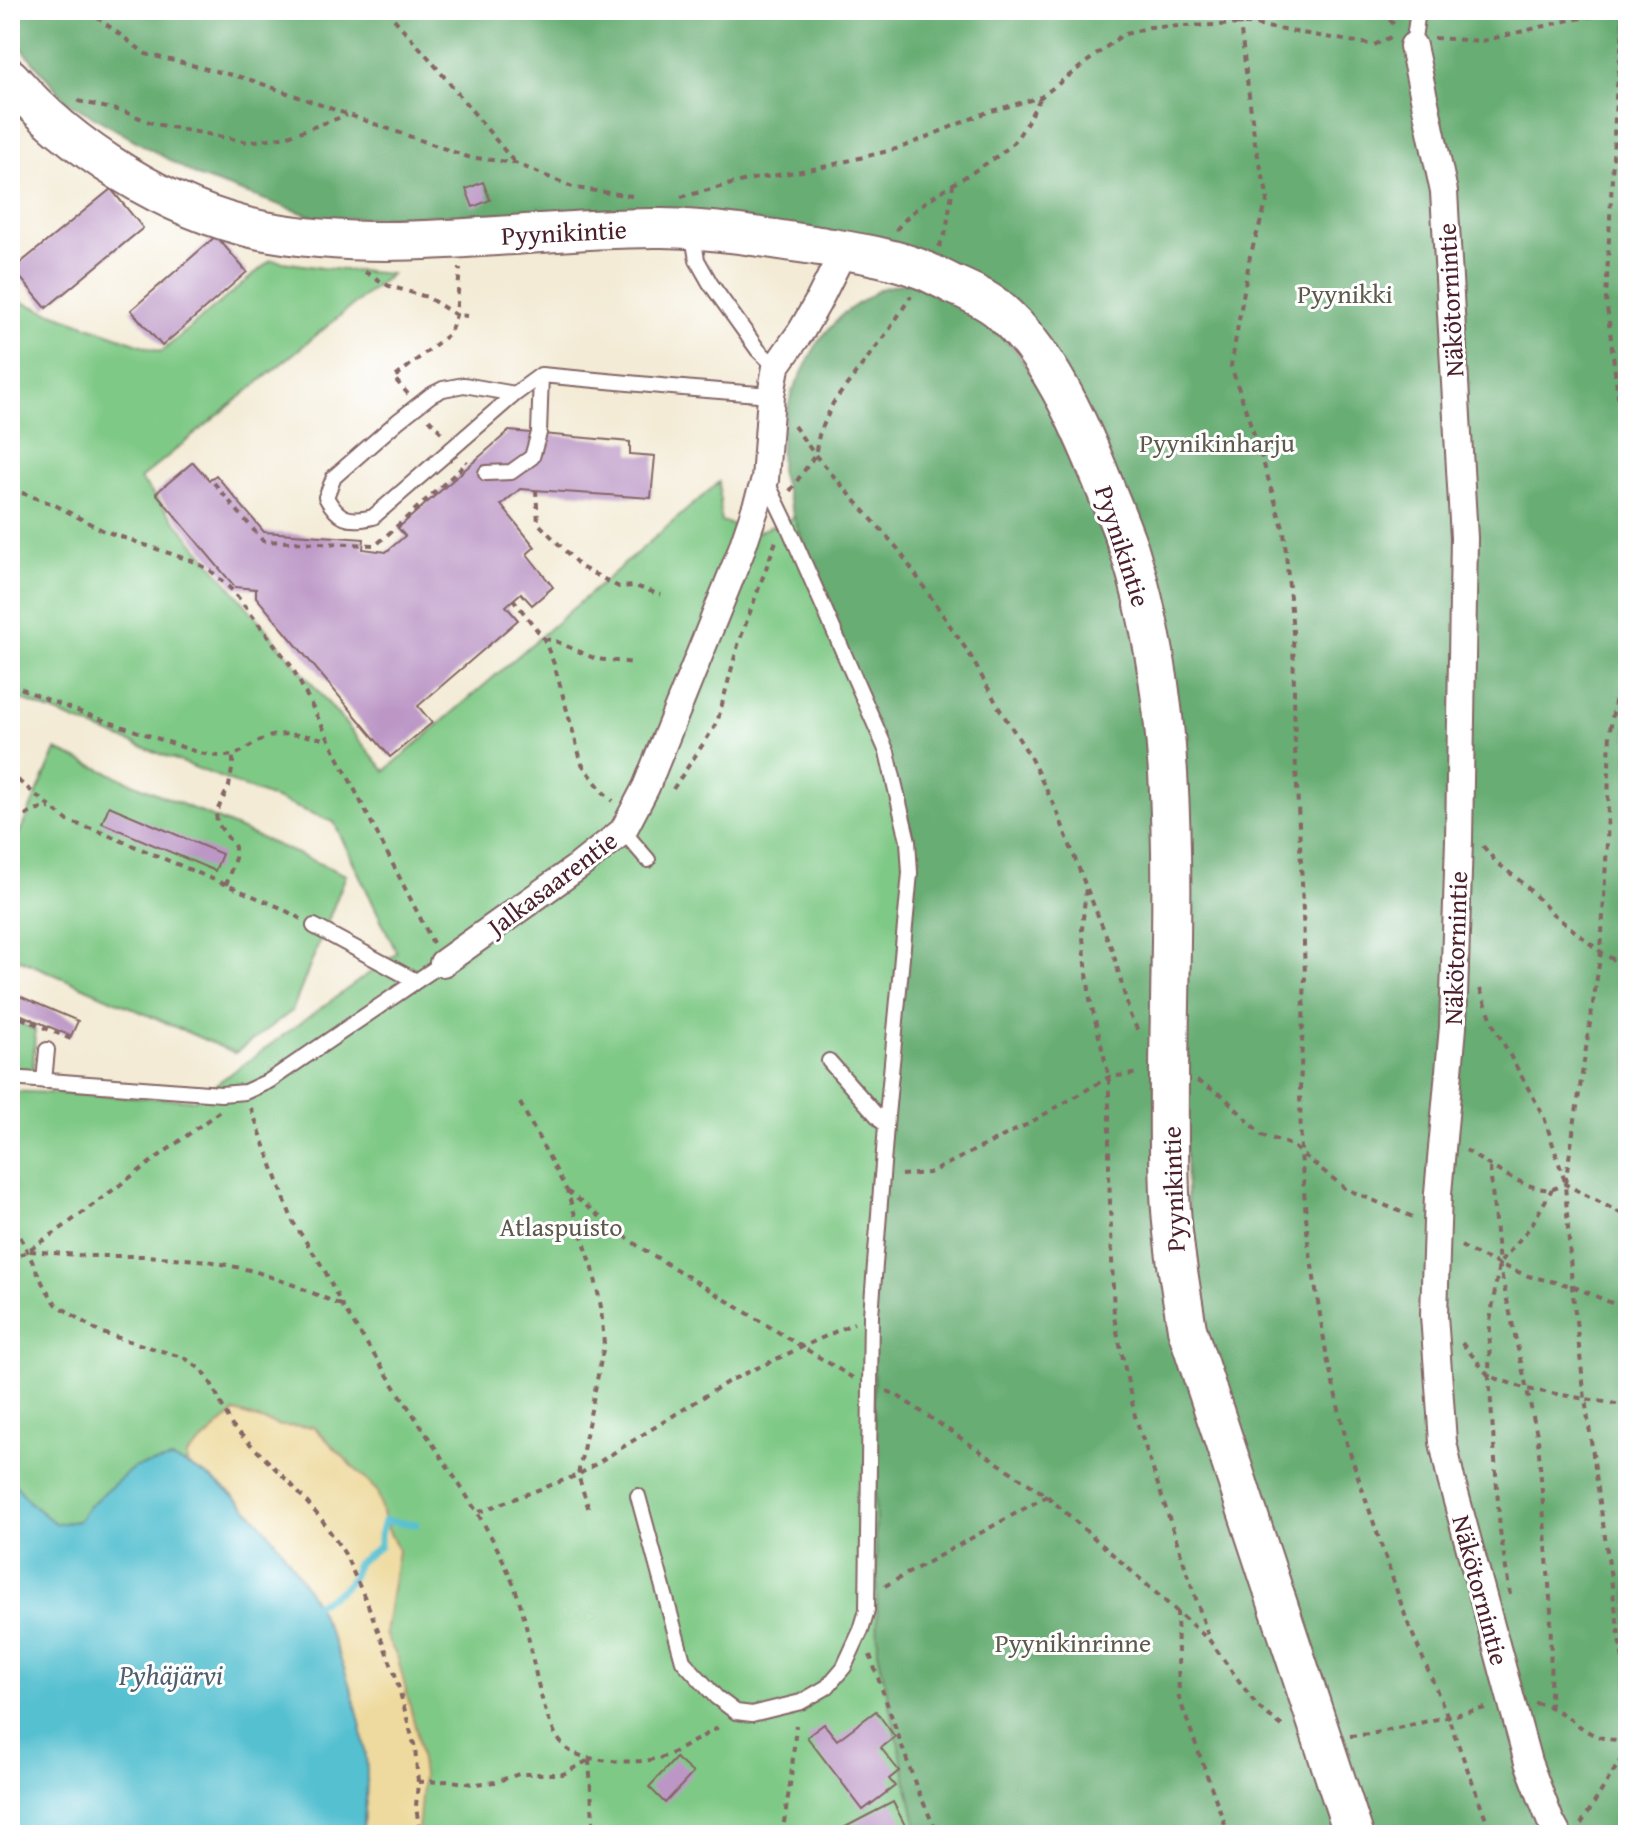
<svg xmlns="http://www.w3.org/2000/svg" width="1638" height="1845" viewBox="0 0 1638 1845" font-family="'Gentium Book Plus',serif">
  <style>
    .green { fill: #7fc986; stroke: #647458; stroke-width: 2 }
    .forest { fill: #67ad73; stroke: #58664f; stroke-width: 2 }
    .sand { fill: #eeda9e; stroke: #9c7c64; stroke-width: 2 }
    .water { fill: #55c0d0; stroke: #50707e; stroke-width: 2 }
    .lines { fill: none; stroke-linecap: round; stroke-linejoin: round }
    .stream { stroke: #55c0d0; stroke-width: 7 }
    .building { fill: #bc97c6 }
    .lane-casing { stroke: #856666; stroke-width: 18 }
    .street-casing { stroke: #856666; stroke-width: 30 }
    .secondary-casing { stroke: #856666; stroke-width: 42 }
    .path { stroke: #856666; stroke-width: 4; stroke-dasharray: 6 6; stroke-linecap: butt }
    .lane { stroke: #fff; stroke-width: 14 }
    .street { stroke: #fff; stroke-width: 26 }
    .secondary { stroke: #fff; stroke-width: 38 }
    .labels { text-anchor: middle; dominant-baseline: central; stroke-width: 6; stroke-linejoin: round; paint-order: stroke }
    .street-label { font-size: 26px; fill: #4a1f2b; stroke: #fff }
    .park-label { font-size: 26px; fill: #5d5a4b; stroke: #fff }
    .water-label { font-size: 28px; font-style: italic; fill: #4e5f6d; stroke: #fff }
  </style>
  <rect width="100%" height="100%" fill="#fff"/>
  <filter id="ink" filterUnits="userSpaceOnUse"><feTurbulence type="fractalNoise" baseFrequency=".0125" numOctaves="2"/><feDisplacementMap in="SourceGraphic" scale="16" xChannelSelector="R" yChannelSelector="G"/><feConvolveMatrix kernelMatrix="1 2 1 2 8 2 1 2 1" color-interpolation-filters="sRGB"/></filter>
  <filter id="wash" filterUnits="userSpaceOnUse"><feTurbulence type="fractalNoise" baseFrequency=".006" numOctaves="4" result="noise"/><feDisplacementMap in="SourceGraphic" scale="32" xChannelSelector="R" yChannelSelector="G"/><feGaussianBlur stdDeviation="1.8" result="paint"/><feColorMatrix in="noise" values="0 0 0 0 0 0 0 0 0 0 0 0 0 0 0 0 0 1.4 0 .05"/><feComposite in="paint" operator="in"/></filter>
  <g filter="url(#wash)">
    <rect width="100%" height="100%" fill="#f3ebd5"/>
    <path class="green" d="M271 260 322 268 391 274 140 479 385 771 719 482 721 521 755 533 794 517 911 828 915 1819 926 1835H404L418 1831 398 1659 385 1634 398 1550 384 1521 377 1491 314 1427 280 1426 235 1412 187 1455V1465L171 1459 90 1505 78 1521 56 1524 31 1504 10 1478V1091L194 1100 397 953 334 822 10 695V298L161 352Z
      M56 750 346 875 292 1011 235 1053 10 955V855Z
      M10 1019 35 1030 33 1073 10 1071Z"/>
    <path class="forest" d="M10 10H1628V1835H1367L1205 1326 1187 1197 1176 706 1010 300 666 209 320 219 199 177 66 101 10 34Z
      M914 280 960 299 1015 349 1058 414 1129 599 1154 764 1158 1193 1339 1835H926L915 1819 878 1651 872 1296 910 828 794 517 780 471 781 435 792 392 819 340 844 313 880 289Z"/>
    <path class="sand" d="M235 1412 280 1426 314 1427 377 1491 384 1521 398 1550 385 1634 398 1659 417 1734 423 1775 418 1831 404 1835H361L365 1818 330 1636 288 1558 241 1504 214 1481 187 1465V1455Z"/>
    <path class="water" d="M171 1459C273 1491 352 1651 365 1750 369 1773 366 1813 361 1835H10V1478L31 1504 56 1524 78 1521 90 1505 133 1468Z"/>
    <g class="lines">
      <path class="stream" d="M314 1605C333 1595 354 1587 356 1564L380 1546V1535L384 1521 416 1524"/>
    </g>
    <g id="blocks">
      <path class="building" d="M483 182 490 200 473 207 466 189Z
        M111 189 143 228 46 308 13 269Z
        M216 236 247 272 162 346 131 310Z
        M509 431 630 442V454L655 456 651 498 520 489 501 505 535 547 527 554 553 587 532 605 521 593 506 606 518 620 418 706 432 723 390 757 256 597V589L235 587 156 493 193 462 209 480 216 475 264 532 364 539 363 549 386 552 405 536 398 528Z
        M109 806 222 854 215 871 102 823Z
        M10 992 78 1021 71 1036 10 1010Z
        M876 1711 895 1737 881 1748 899 1771 889 1779 895 1786 863 1810 807 1737 824 1724 837 1740Z
        M676 1758 693 1773 665 1803 649 1787Z
        M893 1802 908 1831 901 1835H830Z"/>
    </g>
  </g>
  <g filter="url(#ink)">
    <use href="#blocks" fill-opacity="0" stroke="#856666" stroke-width="2"/>
    <g class="lines">
      <g class="lane-casing">
        <path id="lane" d="M1413 46 1418 10
          M692 230 697 260 710 283 758 350 776 367
          M515 394 464 385 443 389 431 395 398 421 334 477 326 497C338 519 348 523 373 517L515 394 541 375 694 389 771 395
          M486 473 511 472 532 457 539 433 541 375
          M623 831 648 860
          M314 926 416 981
          M829 1061 886 1126
          M10 1078 221 1094 245 1092 269 1081 443 963
          M44 1081 47 1050
          M638 1496 683 1661 716 1697 736 1712 752 1714 801 1702 827 1687 844 1667 861 1630 867 1610 871 1315 886 1126 910 873 908 841 887 752 788 526 766 480"/>
      </g>
      <g class="street-casing">
        <path id="street" d="M1413 46 1444 192 1464 538 1459 840 1453 1027 1438 1193 1434 1315 1443 1442 1451 1479 1528 1762 1550 1820 1558 1835
          M443 963 579 866 623 831 646 787 740 554 765 480 771 395 776 367 802 330 818 302 844 250"/>
      </g>
      <g class="secondary-casing">
        <path id="secondary" d="M10 78C69 148 169 211 260 230 301 238 344 241 386 241 478 241 570 227 662 228 715 229 768 238 820 246 854 252 891 257 923 270 933 274 942 279 952 284 968 291 984 298 998 309 1048 352 1078 420 1102 480 1111 503 1121 526 1129 549 1195 758 1162 978 1170 1193 1172 1239 1180 1284 1187 1329L1354 1835"/>
      </g>
      <path class="path" d="M87 10 146 54 248 79 468 157 515 163 575 188 632 196
        M386 10 428 57 514 162
        M1233 10 1240 24 1255 143 1268 198 1250 256 1231 366 1261 455 1284 531 1293 632 1295 749 1302 882 1305 976 1300 1090 1301 1153 1308 1241 1327 1358 1347 1444 1407 1621 1448 1717 1492 1835
        M1382 10 1396 27
        M1625 10 1616 97 1606 299 1620 412 1628 551
        M1434 38 1482 41 1570 20 1628 11
        M78 101 125 112 155 124 248 142 288 136 347 115
        M681 197 747 180 819 168 900 148 985 113 1041 97 1122 35 1150 27 1248 24 1374 45 1391 37
        M896 230C926 192 974 177 1010 146 1021 136 1032 112 1040 99
        M939 247 946 232 953 185
        M365 272 389 286 427 297 456 315 468 316
        M408 394 394 378 450 333 456 315 460 268
        M429 419 442 433
        M794 426 815 455 898 549 970 655 999 708 1028 753 1056 809 1086 887 1082 929 1090 999 1109 1077V1174L1114 1317 1135 1416 1210 1641
        M214 483 263 541 376 545 467 463 466 461
        M536 490 538 523 581 567 619 587 635 586 661 595
        M10 491 22 493 55 505 104 531 195 562 210 570 233 591 292 667 433 943
        M790 491 815 455 819 435 833 403 889 330 911 296
        M513 599 544 639 554 664 582 764 603 792 613 801
        M1628 629 1610 730 1607 843 1601 952 1565 1184 1572 1286 1585 1399 1628 1696
        M544 639 553 640 596 659 635 663
        M10 683C57 706 110 722 159 739 179 745 203 757 224 756 240 756 250 745 263 739 282 730 309 736 329 740
        M10 771 20 782 68 821 98 831 279 907 301 919
        M673 789 717 723 738 645 776 541
        M10 834C19 818 31 809 50 808
        M1483 846 1496 862 1524 884 1553 914 1601 952 1619 963 1628 972
        M226 885 235 858V847L217 823 216 813 229 786 233 764V755
        M1087 889 1113 952 1130 1015 1138 1031
        M1480 989 1495 1028 1544 1117 1565 1182
        M10 1013 73 1040
        M1197 1081 1222 1095 1262 1135 1291 1145 1346 1189 1413 1217
        M520 1103 567 1191 593 1269 601 1307 604 1345 578 1475 589 1510
        M251 1108 293 1222 324 1269 342 1306C373 1353 404 1401 436 1449 468 1498 502 1546 520 1603 532 1638 539 1732 570 1751 590 1763 638 1764 660 1758 676 1753 699 1738 714 1730L722 1724
        M1466 1150C1484 1163 1530 1193 1553 1189 1557 1188 1561 1185 1565 1184L1628 1217
        M1490 1168 1499 1264 1538 1439 1551 1611 1550 1706
        M901 1175 929 1173 1026 1125 1109 1077 1140 1073
        M567 1191 638 1246 853 1378
        M10 1215 43 1284 56 1304 99 1332 185 1358 203 1371 212 1385 232 1426 292 1485 322 1520 345 1554 368 1605 395 1674 415 1748 418 1782 416 1806 420 1835
        M1461 1246 1477 1255 1528 1276 1572 1286 1628 1310
        M30 1251 89 1256H148L209 1261 254 1271 296 1286 341 1305
        M10 1262 59 1230 220 1111
        M10 1271 14 1281 10 1297
        M1462 1343 1489 1376 1527 1389 1628 1406
        M887 1391 895 1394 1047 1496 1210 1641 1258 1707 1286 1729
        M479 1512 578 1475 729 1381 854 1323
        M885 1586 1047 1496
        M1510 1595 1500 1530 1489 1376 1490 1322 1499 1264 1531 1226 1552 1189
        M1177 1611 1179 1698 1225 1825V1835
        M870 1655 916 1786 938 1835
        M1535 1703C1574 1709 1583 1746 1628 1739
        M1350 1736 1371 1734 1490 1707
        M589 1760 594 1835
        M418 1782 451 1781 474 1784 495 1782 519 1774H563L589 1760
        M1581 1824 1628 1748
        M782 1835 791 1778 796 1725"/>
      <use href="#lane" class="lane"/>
      <use href="#street" class="street"/>
      <use href="#secondary" class="secondary"/>
    </g>
  </g>
  <g class="labels">
    <g class="street-label">
      <text transform="translate(564 232) rotate(-3)">Pyynikintie</text>
      <text transform="translate(1450 300) rotate(-93)">Näkötornintie</text>
      <text transform="translate(1123 546) rotate(72)">Pyynikintie</text>
      <text transform="translate(552 883) rotate(-37)">Jalkasaarentie</text>
      <text transform="translate(1455 948) rotate(-88)">Näkötornintie</text>
      <text transform="translate(1173 1189) rotate(-92)">Pyynikintie</text>
      <text transform="translate(1481 1590) rotate(75)">Näkötornintie</text>
    </g>
    <g class="park-label">
      <text x="1345" y="293">Pyynikki</text>
      <text x="1217" y="442">Pyynikinharju</text>
      <text x="561" y="1226">Atlaspuisto</text>
      <text x="1073" y="1642">Pyynikinrinne</text>
    </g>
    <g class="water-label">
      <text x="171" y="1674">Pyhäjärvi</text>
    </g>
  </g>
  <rect width="1638" height="1845" fill="none" stroke="#fff" stroke-width="40"/>
</svg>
